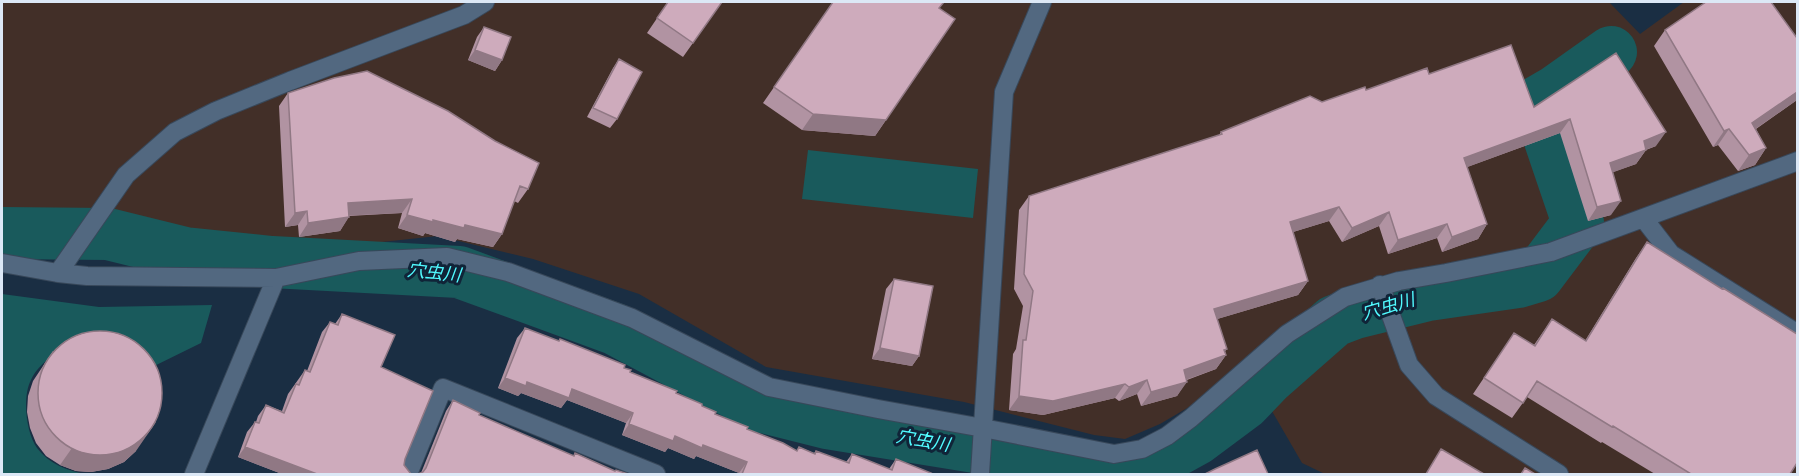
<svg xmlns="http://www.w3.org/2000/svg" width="1799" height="476" viewBox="0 0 1799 476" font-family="'Work Sans','Noto Sans JP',sans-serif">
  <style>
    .industrial { fill: #422f28 }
    .water { fill: #195a5c }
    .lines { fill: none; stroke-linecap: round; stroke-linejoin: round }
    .river { stroke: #195a5c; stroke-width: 52 }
    .minor-casing { stroke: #38485a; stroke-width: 20 }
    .minor { stroke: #526880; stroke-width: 18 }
    .wall { fill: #b193a2 }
    .shaded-wall { fill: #907884 }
    .building { fill: #ceabbc; stroke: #907884; stroke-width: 1.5 }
    .labels { text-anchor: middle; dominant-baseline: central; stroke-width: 6; stroke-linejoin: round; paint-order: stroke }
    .water-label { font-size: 18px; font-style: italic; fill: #51faff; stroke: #102438 }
  </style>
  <rect width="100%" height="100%" fill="#1a2e43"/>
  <path class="industrial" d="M2 2H1609L1640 34 1684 2H1797V474H1325L1302 463 1247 368 1218 390 1160 424 1125 439 1094 435 964 402 766 367 639 294 533 259 438 236 279 253 193 251 108 228 2 227Z"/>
  <path class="water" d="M808 150 978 169 973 218 802 199Z
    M2 294 99 307 212 305 201 343 140 373 52 355C44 363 35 370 31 380 22 397 26 433 37 448 49 464 68 471 86 474H2Z"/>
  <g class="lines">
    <path class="river" d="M2 233 108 234 185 253 272 262 459 272 615 329 759 406 827 423 1018 454 1114 474 1133 471 1148 466 1197 439 1244 404 1268 379 1334 321 1355 313 1428 295 1518 282 1538 276 1578 223 1537 102 1556 91 1611 52"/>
    <g class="minor-casing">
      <path id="minor" d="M1644 219 1671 254 1798 334
        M2 263 58 273 87 276 276 278 359 261 447 257 508 272 632 318 769 387 878 409 983 428 1114 454 1142 449 1167 436 1191 418 1287 334 1345 297 1399 281 1446 273 1551 252 1798 161
        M58 273 126 175 175 132 216 111 290 81 464 15 485 2
        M1380 285 1409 365 1436 396 1559 474
        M194 474 276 278
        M408 474 443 388 656 474
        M980 474 1004 92 1042 2"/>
    </g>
    <use href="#minor" class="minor"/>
  </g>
  <path class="wall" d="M668 2H722L683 57 647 33Z
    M833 2 886 120 875 136 802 130 763 103Z
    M484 27 502 60 495 71 468 60 477 37Z
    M1665 30 1797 100 1756 129 1766 148 1755 165 1738 171 1718 145 1713 147 1654 46Z
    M619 59 617 119 610 128 587 117 613 68Z
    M1429 74 1656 146 1646 150 1636 164 1613 172 1611 215 1588 221 1560 133 1467 167 1487 224 1478 239 1442 252 1437 238 1388 254 1379 226 1342 242 1329 221 1293 232 1308 281 1298 295 1217 319 1226 355 1216 369 1187 380 1177 396 1141 406 1137 394 1119 401 1115 398 1043 415 1009 410 1013 354 1016 349 1023 306 1014 289 1019 210 1029 196 1219 135 1221 132 1322 102 1366 90Z
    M288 93 528 189 518 203 514 201 502 234 493 247 457 239 455 242 425 233 423 236 398 228 402 213 349 216 340 231 299 237 298 225 285 227 279 106Z
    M1647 242 1790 474H1655L1602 442 1601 443 1527 397 1512 418 1473 394 1514 333 1534 345 1552 319 1585 341 1636 258Z
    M894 279 919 356 912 366 872 359 886 289Z
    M342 314 381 367 405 459 404 465 411 474H418L421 473 446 411 453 400 479 415 573 456 575 453 615 471 628 474H282L238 457 247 432 255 422H256L258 416 266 405 282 411 288 394 305 370 307 371 322 332 330 322 335 324Z
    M525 328 558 341 560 339 624 368 630 372 676 393 702 406 715 414 796 451 799 447 814 453 816 451 846 462 852 454 889 469 896 459 930 474H738L739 473 696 456 694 459 668 448 665 452 622 435 626 423 567 400 561 408 521 393 518 396 498 388 517 338Z
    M53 351 136 451 124 462 108 469 91 472 76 471 60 465 46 456 36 443 30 428 27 412 28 396 33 381Z"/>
  <path class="shaded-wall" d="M475 50 502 60 495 71 468 60Z
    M1797 92V100L1741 139 1752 123Z
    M813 114 886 120 875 136 802 130Z
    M1570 119 1560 133 1454 172 1464 158Z
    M1729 129 1718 145 1713 147 1724 131Z
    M1666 132 1656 146 1645 150H1646L1636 164 1600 177 1610 163 1644 141Z
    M1766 148 1755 165 1738 171 1749 155Z
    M412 199 402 213 339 216 348 203Z
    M1621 201 1611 215 1588 221 1597 207Z
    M1339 207 1329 221 1280 236 1290 222Z
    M307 211 298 225 285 227 295 213Z
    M1389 212 1379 226 1342 242 1352 228Z
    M407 215 465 225 502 234 493 247 457 239 455 242 425 233 423 236 398 228Z
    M349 217 340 231 299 237 308 223Z
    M1447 224 1437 238 1388 254 1398 240Z
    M1487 224 1478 239 1442 252 1452 237Z
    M1308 281 1298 295 1204 323 1214 309Z
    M880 348 919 356 912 366 872 359Z
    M1227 349 1221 357 1226 355 1216 369 1174 384 1184 370Z
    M505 378 527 382 572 389 633 413 626 423 567 400 561 408 521 393 518 396 498 388Z
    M1147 380 1137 394 1119 401 1129 387Z
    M1187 382 1177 396 1141 406 1151 392Z
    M1125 384 1115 398 1043 415 1009 410 1019 396Z
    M156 422 136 451 124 462 108 469 91 472 76 471 60 465 72 448Z
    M629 424 703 445 747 462 739 473 696 456 694 459 668 448 665 452 622 435Z
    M245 447 317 474H282L238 457Z"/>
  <path class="building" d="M668 2H722L693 43 657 18Z
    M833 2H944L939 8 955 19 886 120 813 114 774 87Z
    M1706 2H1771L1797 38V92L1752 123 1766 148 1749 155 1729 129 1724 131 1665 30Z
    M484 27 511 37 502 60 475 50Z
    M1511 45 1534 107 1616 53 1666 132 1644 141 1646 150 1610 163 1621 201 1597 207 1570 119 1464 158 1487 224 1452 237 1447 224 1398 240 1389 212 1352 228 1339 207 1290 222 1308 281 1214 309 1227 349 1224 350 1226 355 1184 370 1187 382 1151 392 1147 380 1129 387 1125 384 1053 401 1019 396 1023 340H1026L1033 291 1024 274 1029 196 1222 134 1221 132 1310 96 1322 102 1365 87 1366 90 1427 68 1429 74Z
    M619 59 642 72 617 119 593 108Z
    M367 71 448 111 495 141 539 163 528 189 520 186 502 234 465 225 464 228 433 220V222L407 215 412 199 348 203 349 217 308 223 307 211 295 213 288 93 334 78Z
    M1647 242 1722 289 1723 288 1797 334V463L1790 474H1691L1613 426 1612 427 1537 381 1523 403 1484 378 1514 333 1535 346 1552 319 1586 341Z
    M894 279 933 286 919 356 880 348Z
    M342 314 395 335 381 367 433 391 405 459 404 465 411 474H418L423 472 426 468 453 400 480 413 479 415 574 456 575 453 615 471 616 470 628 474H317L245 447 255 422 259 423 266 405 284 413 296 384 299 385 305 370 310 372 330 322 338 325Z
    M525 328 559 341 560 339 625 365 624 368 631 370 630 372 677 391 676 393 702 404V406L716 412 715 414 748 427 747 429 783 443 797 451 799 447 815 454 816 451 849 463 852 454 892 470 896 459 931 473 930 474H742L747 462 703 445 702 448 675 436 673 441 629 424 633 413 572 389 569 398 527 382 526 386 505 378Z
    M38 393a62 62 0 1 1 124 0a62 62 0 1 1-124 0Z
    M1441 449 1484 474H1426Z
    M1257 450 1268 474H1205L1215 469Z
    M1525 468 1535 474H1521Z"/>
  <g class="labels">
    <g class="water-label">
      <text transform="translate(434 272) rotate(6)">穴虫川</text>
      <text transform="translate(1388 306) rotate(-16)">穴虫川</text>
      <text transform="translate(923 440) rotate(10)">穴虫川</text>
    </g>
  </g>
  <rect width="1799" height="476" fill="none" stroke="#dce8f6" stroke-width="6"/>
</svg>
